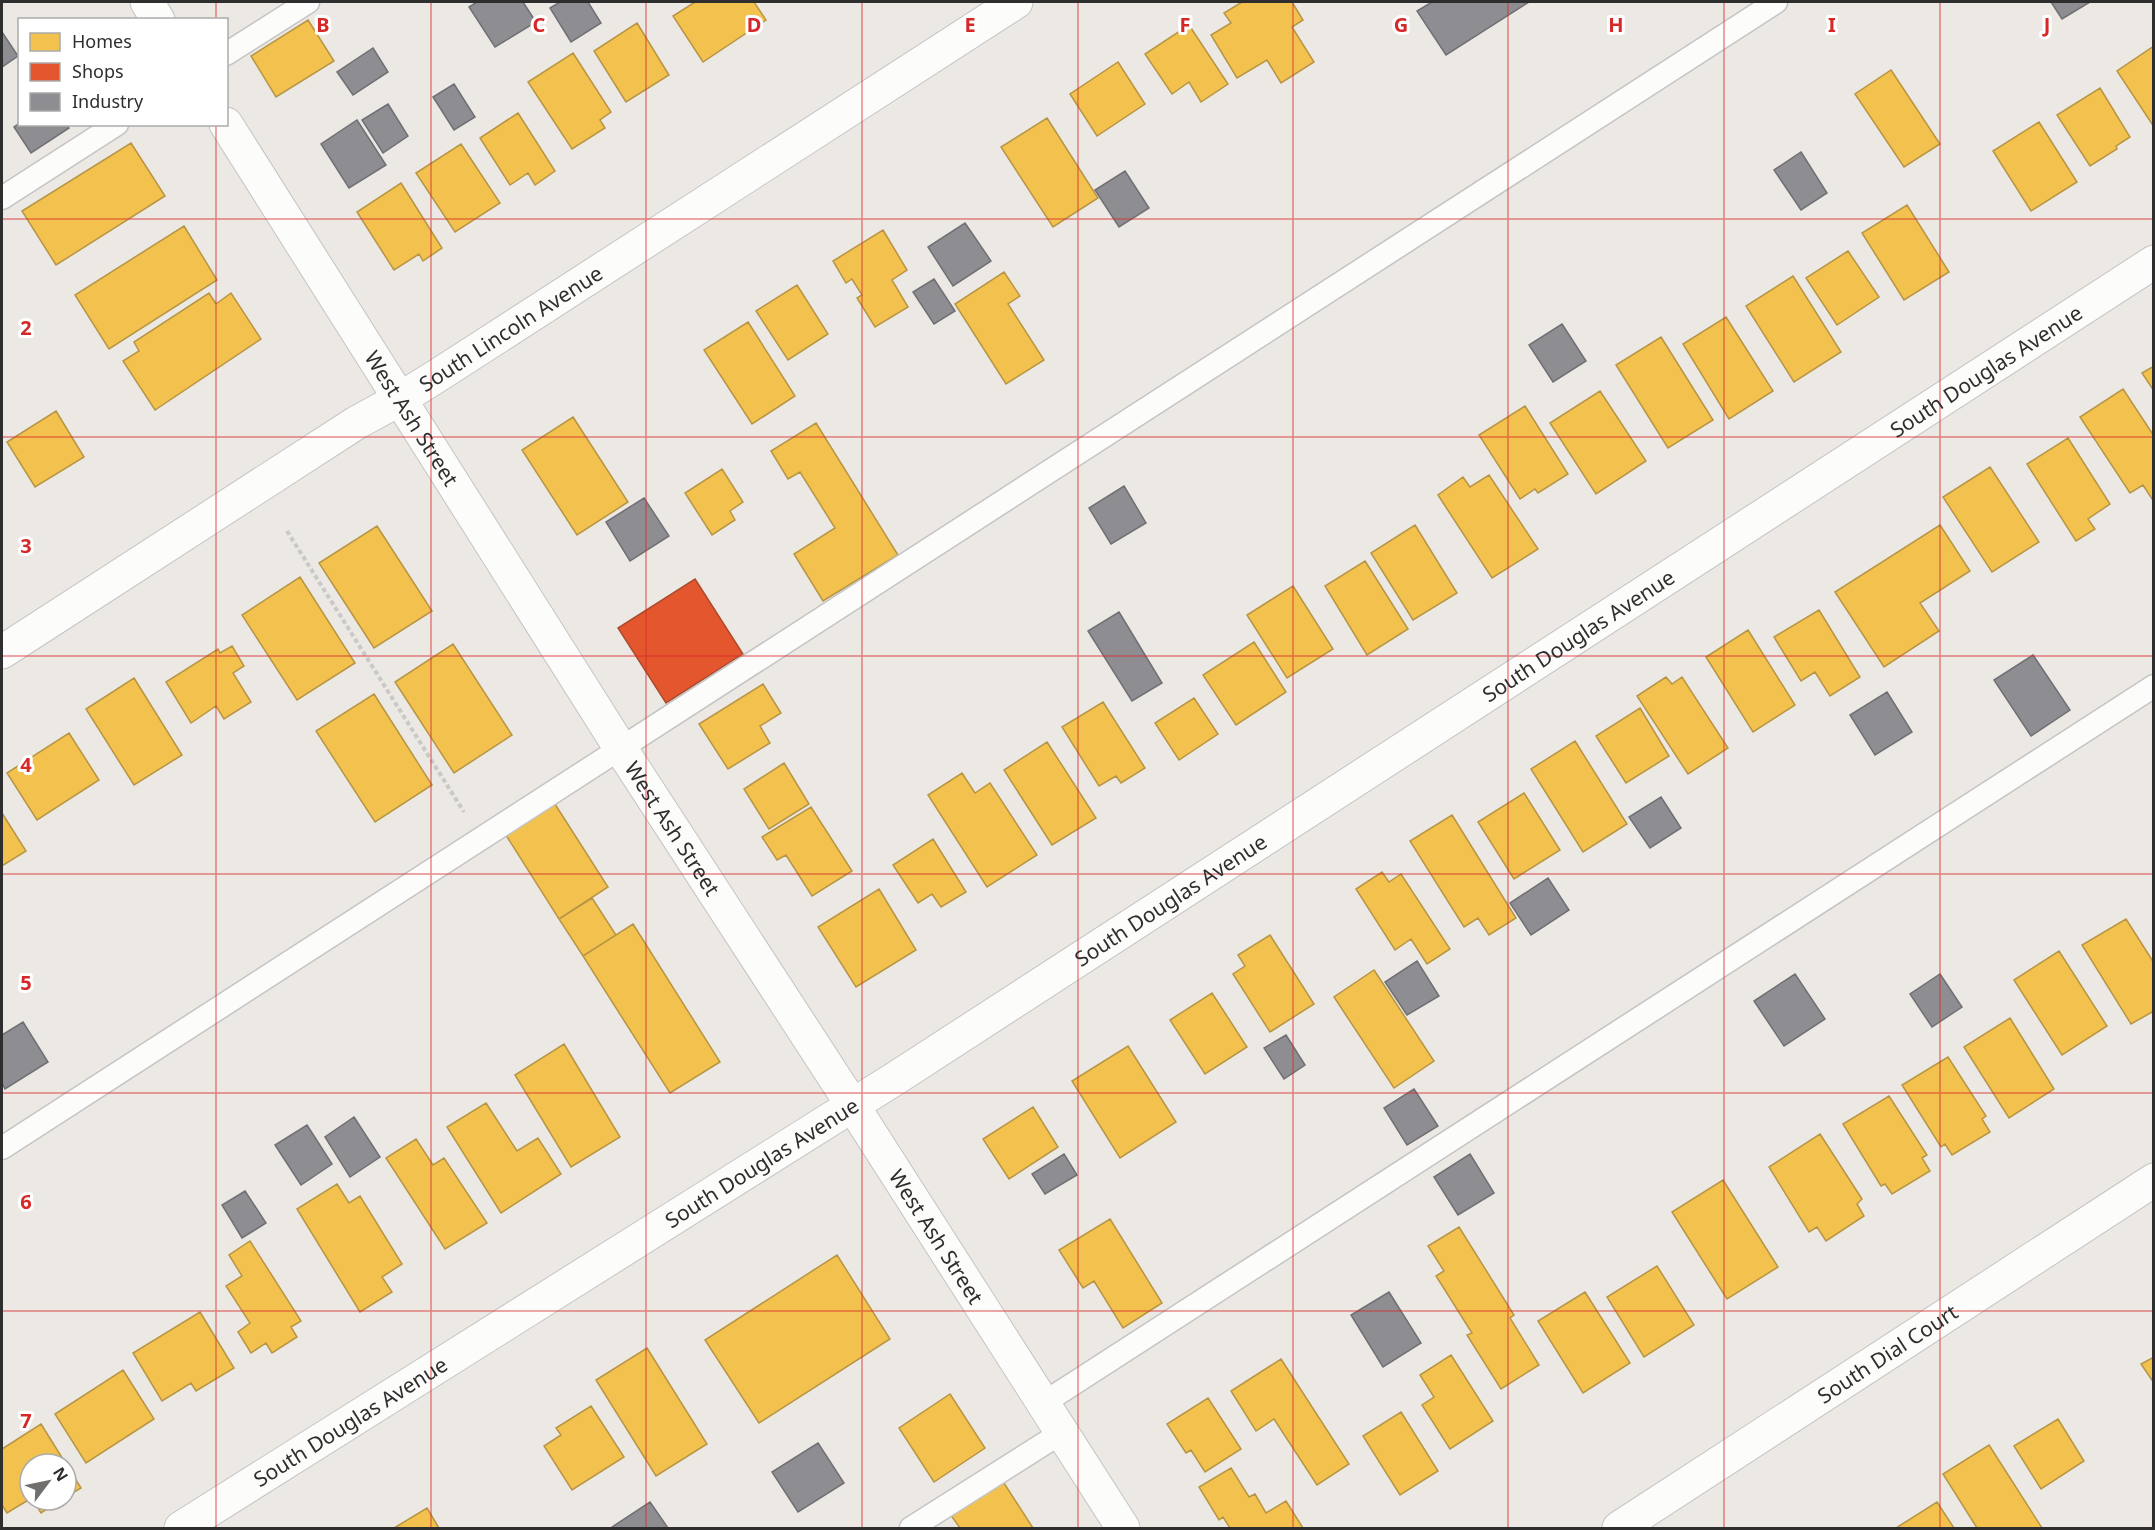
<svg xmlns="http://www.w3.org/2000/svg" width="2155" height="1530" viewBox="0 0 2155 1530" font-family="'Noto Sans',sans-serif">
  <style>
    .homes { fill: #f2c14e; stroke: #b79544; stroke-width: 1.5 }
    .shops { fill: #e4572e; stroke: #ad4b2e; stroke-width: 1.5 }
    .industry { fill: #8d8d92; stroke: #707074; stroke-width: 1.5 }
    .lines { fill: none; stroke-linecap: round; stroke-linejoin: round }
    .service-casing { stroke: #c5c4c5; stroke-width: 25 }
    .minor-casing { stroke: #c5c4c5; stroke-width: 35 }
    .tertiary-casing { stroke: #c5c4c5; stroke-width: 35 }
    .path { stroke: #c9c9c8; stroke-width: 4; stroke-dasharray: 4.5 3; stroke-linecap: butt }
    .service { stroke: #fcfcfb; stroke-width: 22 }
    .minor { stroke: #fcfcfb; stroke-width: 33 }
    .tertiary { stroke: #fcfcfb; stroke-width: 33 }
    .grid { fill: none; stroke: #d62828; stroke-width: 1.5; stroke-opacity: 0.55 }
    .labels { text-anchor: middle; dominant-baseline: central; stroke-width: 6; stroke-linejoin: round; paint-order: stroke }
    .street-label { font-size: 21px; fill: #2e2e2e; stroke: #fff }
    .grid-label { font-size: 20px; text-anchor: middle; font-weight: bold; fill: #d62828; stroke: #fff; stroke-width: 6; stroke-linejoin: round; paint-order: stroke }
  </style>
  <rect width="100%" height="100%" fill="#ece8e4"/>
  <path class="homes" d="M695 2H754L766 20 703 62 673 16Z
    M1242 2H1292L1303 20 1292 27 1314 62 1281 83 1267 60 1237 78 1211 35 1231 23 1224 13Z
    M308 20 334 61 276 97 251 56Z
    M637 23 669 75 626 102 594 51Z
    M1189 25 1228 84 1201 102 1189 82 1172 94 1145 54Z
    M2154 46V127L2117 71Z
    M573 53 611 112 600 120 605 128 572 149 528 82Z
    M1118 62 1145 104 1097 136 1070 94Z
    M1891 70 1940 144 1904 167 1855 94Z
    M2100 88 2130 137 2116 146 2117 149 2090 166 2057 115Z
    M518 113 555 171 535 185 528 173 510 185 480 138Z
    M1047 118 1098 198 1053 227 1001 147Z
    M2039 122 2077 182 2031 211 1993 151Z
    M131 143 165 196 56 265 22 211Z
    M461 144 500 203 455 232 416 173Z
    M401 183 442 248 423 261 419 254 394 270 357 212Z
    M1907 205 1949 272 1904 300 1862 233Z
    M184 226 217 280 109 349 75 295Z
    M883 230 907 270 892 280 908 307 875 327 857 298 862 295 852 279 846 283 833 261Z
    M1848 251 1879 297 1837 325 1806 278Z
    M1004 272 1020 296 1008 304 1044 360 1006 384 955 304Z
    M1793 276 1841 352 1794 382 1746 306Z
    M797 285 828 334 788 360 756 311Z
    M209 293 216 304 231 293 261 339 155 410 123 361 139 351 134 342Z
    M1726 317 1773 391 1729 419 1683 344Z
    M748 322 795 396 752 424 704 350Z
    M1661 337 1713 420 1668 448 1616 365Z
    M2154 366V391L2142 373Z
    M2123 389 2154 436V502L2143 485 2130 493 2080 417Z
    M1600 391 1646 461 1596 494 1550 423Z
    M1525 406 1568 474 1538 493 1535 489 1520 499 1479 435Z
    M56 411 84 457 35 487 7 442Z
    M573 417 628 502 577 535 522 450Z
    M816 423 898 555 823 601 794 554 835 528 800 472 788 479 771 451Z
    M2068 438 2110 504 2088 519 2095 529 2076 541 2027 464Z
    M1990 467 2039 542 1992 572 1943 497Z
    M722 469 743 502 730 511 735 520 712 535 685 493Z
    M1489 475 1538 549 1492 578 1438 495 1463 477 1470 487Z
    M1415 525 1457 593 1413 620 1371 553Z
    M1940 525 1970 571 1920 603 1939 631 1884 667 1835 592Z
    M377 526 432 611 374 648 319 563Z
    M1365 561 1408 629 1367 655 1325 586Z
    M300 577 355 663 297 700 242 615Z
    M1293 586 1333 649 1287 678 1247 615Z
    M1819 610 1860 677 1830 696 1815 672 1801 681 1774 637Z
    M1748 630 1795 705 1753 732 1706 657Z
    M1254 642 1286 692 1236 725 1203 675Z
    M453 644 512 735 454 773 395 682Z
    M232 646 244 666 233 673 251 702 224 719 216 706 191 723 166 682 218 649 220 653Z
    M1666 677 1672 684 1682 677 1728 748 1688 774 1637 696Z
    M134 678 182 755 134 785 86 709Z
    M763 684 781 713 760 726 770 743 728 769 699 724Z
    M374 694 432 785 375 822 316 731Z
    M1194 698 1218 734 1179 760 1155 723Z
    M1103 702 1145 768 1121 783 1116 776 1099 786 1062 727Z
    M1640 708 1669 756 1626 783 1596 736Z
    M69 733 99 780 37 820 7 773Z
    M1575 741 1627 824 1583 852 1531 769Z
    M1047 742 1096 818 1052 845 1004 770Z
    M784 763 809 804 769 829 744 789Z
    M962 773 975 793 990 783 1037 855 987 887 928 795Z
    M1524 793 1560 850 1514 879 1478 822Z
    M553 801 608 887 559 919 504 832Z
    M811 807 852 871 812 896 786 855 777 860 762 837Z
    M2 813 26 851 2 866Z
    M1452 815 1516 918 1489 935 1478 918 1464 927 1410 841Z
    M933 839 966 892 941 907 932 894 918 903 893 865Z
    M1382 872 1389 882 1401 874 1450 949 1427 964 1411 939 1395 950 1356 889Z
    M879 889 916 950 856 987 818 927Z
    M592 898 616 935 583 956 559 919Z
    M2126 919 2154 963V1011L2131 1024 2082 945Z
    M633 924 720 1062 670 1093 583 956Z
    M1270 935 1314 1004 1270 1032 1233 974 1245 966 1238 955Z
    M2059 951 2107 1026 2062 1055 2014 980Z
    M1374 970 1434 1061 1394 1088 1334 997Z
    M1212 993 1247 1047 1205 1074 1170 1020Z
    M2010 1018 2054 1089 2009 1118 1964 1047Z
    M564 1044 620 1137 571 1167 515 1075Z
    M1128 1046 1176 1122 1120 1158 1072 1081Z
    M1948 1057 1986 1116 1982 1119 1990 1132 1952 1155 1945 1144 1941 1147 1902 1085Z
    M1889 1096 1927 1155 1922 1158 1930 1171 1892 1194 1885 1184 1881 1186 1843 1124Z
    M486 1103 517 1151 538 1138 561 1174 501 1213 447 1127Z
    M1033 1107 1058 1147 1009 1179 983 1139Z
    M1820 1134 1862 1199 1857 1204 1864 1216 1826 1241 1817 1227 1809 1232 1769 1167Z
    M416 1139 433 1165 444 1158 487 1223 445 1249 386 1158Z
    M1723 1180 1778 1267 1727 1299 1672 1212Z
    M337 1184 349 1203 360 1196 402 1264 382 1277 392 1292 360 1312 297 1209Z
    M1110 1219 1162 1303 1123 1328 1094 1281 1083 1288 1059 1250Z
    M1459 1227 1514 1315 1510 1318 1539 1365 1501 1389 1467 1335 1472 1333 1436 1276 1444 1271 1428 1246Z
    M250 1241 301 1321 291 1327 297 1337 272 1353 266 1343 251 1353 238 1332 250 1323 226 1286 242 1276 229 1255Z
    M837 1255 890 1339 759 1423 705 1340Z
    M1657 1266 1694 1325 1644 1357 1607 1297Z
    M1585 1292 1630 1363 1583 1393 1538 1321Z
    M200 1312 234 1368 196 1391 191 1383 162 1401 133 1353Z
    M647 1348 707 1444 656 1476 596 1380Z
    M1451 1355 1493 1421 1450 1449 1422 1405 1434 1397 1420 1375Z
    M2154 1357V1383L2141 1364Z
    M1281 1359 1349 1464 1317 1485 1274 1419 1256 1431 1231 1391Z
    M123 1370 154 1419 86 1463 55 1414Z
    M950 1394 985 1448 934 1482 899 1428Z
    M1208 1398 1241 1449 1205 1472 1191 1450 1186 1453 1167 1424Z
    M591 1406 624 1457 572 1490 544 1446 561 1435 556 1428Z
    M1401 1412 1438 1471 1400 1495 1363 1436Z
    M2058 1419 2084 1461 2041 1489 2014 1446Z
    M41 1424 81 1488 66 1497V1464H30V1499L7 1513 2 1505V1449Z
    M1989 1445 2042 1528H1977L1943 1474Z
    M1231 1468 1249 1497 1255 1494 1266 1513 1286 1501 1303 1528H1230L1223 1517 1219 1520 1199 1487Z
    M1002 1480 1033 1528H960L950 1514Z
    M33 1500H61L41 1513Z
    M1937 1502 1954 1528H1896Z
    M427 1508 439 1528H394Z"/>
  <path class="shops" d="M695 579 743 654 666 703 618 628Z"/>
  <path class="industry" d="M477 2H523L536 22 495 47 469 7Z
    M560 2H588L601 23 571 42 550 8Z
    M1432 2H1529L1446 55 1417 11Z
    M2051 2H2090L2062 19Z
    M2 32 18 56 2 67Z
    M373 48 388 72 353 95 337 72Z
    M454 84 475 117 454 130 433 97Z
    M388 104 408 136 383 153 362 120Z
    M357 120 386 165 349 188 321 144Z
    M20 123V124H66L69 128 31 153 14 127Z
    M1801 152 1827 193 1801 210 1774 170Z
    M1125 171 1149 208 1119 227 1095 190Z
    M965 223 991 261 953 286 928 247Z
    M934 279 955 311 934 324 913 292Z
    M1562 324 1586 361 1553 382 1529 345Z
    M1124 486 1146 523 1111 544 1089 508Z
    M644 498 669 536 630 561 606 522Z
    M1119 612 1162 683 1132 701 1088 631Z
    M2033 655 2070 710 2031 736 1994 680Z
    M1887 692 1912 732 1875 755 1850 715Z
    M1661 797 1681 828 1650 848 1629 817Z
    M1548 878 1569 910 1531 935 1510 903Z
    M1417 961 1439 996 1407 1015 1385 982Z
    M1795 974 1825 1019 1784 1046 1754 1001Z
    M1940 974 1962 1007 1932 1027 1910 994Z
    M23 1022 48 1062 5 1089 2 1083V1035Z
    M1286 1035 1305 1065 1284 1079 1264 1048Z
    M1414 1089 1438 1126 1407 1145 1384 1108Z
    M354 1117 380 1157 350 1177 325 1137Z
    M307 1125 332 1164 301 1185 275 1145Z
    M1064 1154 1077 1175 1045 1194 1032 1174Z
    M1470 1154 1494 1193 1458 1215 1434 1177Z
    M245 1191 266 1223 242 1238 222 1205Z
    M1389 1292 1421 1343 1383 1367 1351 1315Z
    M818 1443 844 1483 798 1512 772 1472Z
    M650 1502 668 1528H613L612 1527Z"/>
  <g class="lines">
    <g class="service-casing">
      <path id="service" d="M226 54 308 2
        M2 198 117 124
        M2 1148 1776 2
        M1042 1404 2154 686
        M911 1528 1061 1433"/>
    </g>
    <g class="minor-casing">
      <g id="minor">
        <path id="s1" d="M2 652 356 423 400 399 440 374 1016 2"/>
        <path id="s2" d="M181 1528 896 1078 2154 262"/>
        <path id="s3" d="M1619 1528 2154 1180"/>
      </g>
    </g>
    <g class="tertiary-casing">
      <g id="tertiary">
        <path d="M147 2 158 20"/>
        <path id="s4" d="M226 124 621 749 853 1106 1123 1528"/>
      </g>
    </g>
    <path class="path" d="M287 531 464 812"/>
    <use href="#service" class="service"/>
    <use href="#minor" class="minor"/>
    <use href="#tertiary" class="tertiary"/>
  </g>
  <path class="grid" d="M216 2V20M431 2V1528M646 2V1528M862 2V1528M1078 2V1528M1293 2V1528M1508 2V1528M1724 2V1528M1940 2V1528M216 124V1528M2 219H2154M2 437H2154M2 656H2154M2 874H2154M2 1093H2154M2 1311H2154"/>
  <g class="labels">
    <g class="street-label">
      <text stroke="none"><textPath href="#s1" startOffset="603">South Lincoln Avenue</textPath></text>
      <text stroke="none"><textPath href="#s2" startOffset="2144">South Douglas Avenue</textPath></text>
      <text stroke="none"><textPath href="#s4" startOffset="348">West Ash Street</textPath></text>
      <text stroke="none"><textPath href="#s2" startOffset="1658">South Douglas Avenue</textPath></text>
      <text stroke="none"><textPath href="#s4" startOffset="834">West Ash Street</textPath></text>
      <text stroke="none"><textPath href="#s2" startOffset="1172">South Douglas Avenue</textPath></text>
      <text stroke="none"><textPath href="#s2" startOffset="686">South Douglas Avenue</textPath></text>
      <text stroke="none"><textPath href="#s4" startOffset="1320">West Ash Street</textPath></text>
      <text stroke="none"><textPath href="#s3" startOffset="320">South Dial Court</textPath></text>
      <text stroke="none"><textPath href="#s2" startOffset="200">South Douglas Avenue</textPath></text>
    </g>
  </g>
  <g class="grid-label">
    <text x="323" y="32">B</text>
    <text x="539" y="32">C</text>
    <text x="754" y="32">D</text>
    <text x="970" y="32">E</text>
    <text x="1185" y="32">F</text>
    <text x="1401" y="32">G</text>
    <text x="1616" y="32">H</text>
    <text x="1832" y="32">I</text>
    <text x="2047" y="32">J</text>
    <text x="26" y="335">2</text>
    <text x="26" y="553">3</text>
    <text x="26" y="772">4</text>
    <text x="26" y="990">5</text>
    <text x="26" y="1209">6</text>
    <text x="26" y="1428">7</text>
  </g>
  <rect width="2155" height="1530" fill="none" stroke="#2e2e2e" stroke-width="6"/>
  <rect x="18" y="18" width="210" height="108" fill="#ffffff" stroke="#ababab" stroke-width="1.5"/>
  <rect x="30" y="33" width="30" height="18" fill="#f2c14e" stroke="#ababab" stroke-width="1.5"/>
  <text x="72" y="48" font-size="18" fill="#2e2e2e">Homes</text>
  <rect x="30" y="63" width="30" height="18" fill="#e4572e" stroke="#ababab" stroke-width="1.5"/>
  <text x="72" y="78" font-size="18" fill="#2e2e2e">Shops</text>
  <rect x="30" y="93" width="30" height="18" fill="#8d8d92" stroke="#ababab" stroke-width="1.5"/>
  <text x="72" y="108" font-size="18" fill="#2e2e2e">Industry</text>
  <g transform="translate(48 1482) rotate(58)"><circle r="28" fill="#ffffff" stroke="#ababab" stroke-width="1.5"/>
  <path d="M0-4.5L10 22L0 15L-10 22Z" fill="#706f6e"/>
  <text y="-9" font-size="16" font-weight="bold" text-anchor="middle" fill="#2e2e2e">N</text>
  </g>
</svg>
